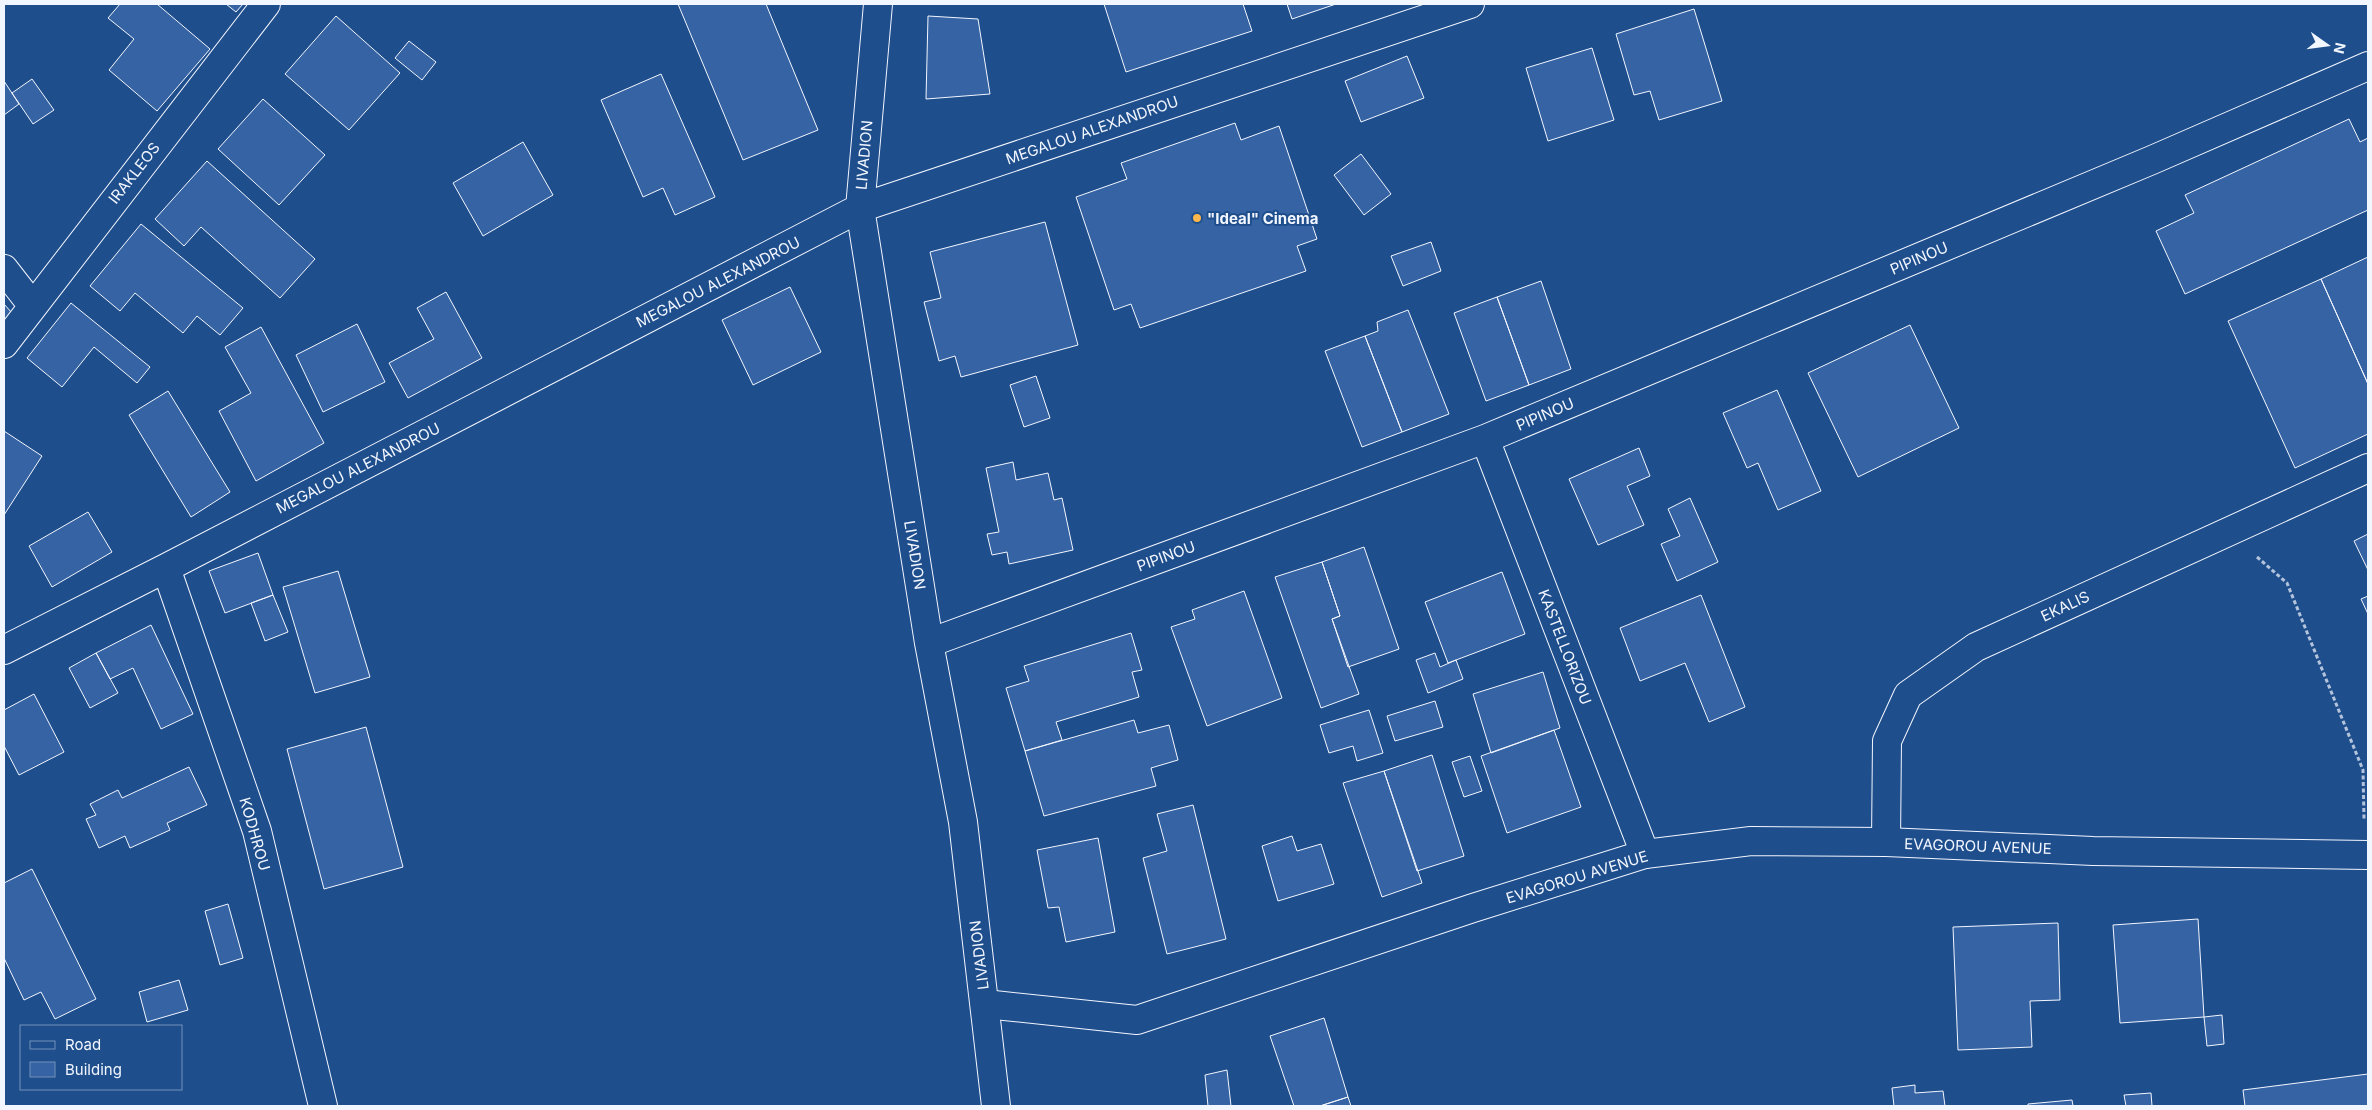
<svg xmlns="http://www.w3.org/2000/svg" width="2372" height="1110" viewBox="0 0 2372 1110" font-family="Inter,sans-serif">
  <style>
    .building { fill: #3563a3; stroke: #f2f6ff }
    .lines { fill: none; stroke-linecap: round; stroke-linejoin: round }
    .street-casing { stroke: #f2f6ff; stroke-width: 30 }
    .secondary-casing { stroke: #f2f6ff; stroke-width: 30 }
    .path { stroke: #b3c4dc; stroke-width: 3; stroke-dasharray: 4 2.5; stroke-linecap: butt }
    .street { stroke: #1f4e8c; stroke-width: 28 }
    .secondary { stroke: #1f4e8c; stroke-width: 28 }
    .poi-dot { fill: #ffb74d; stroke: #1f4e8c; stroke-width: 2 }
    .labels { text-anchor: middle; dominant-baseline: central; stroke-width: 4; stroke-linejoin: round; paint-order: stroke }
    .street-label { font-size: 15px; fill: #f2f6ff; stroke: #1f4e8c }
    .poi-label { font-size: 15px; font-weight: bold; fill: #f2f6ff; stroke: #1f4e8c; text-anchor: start }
  </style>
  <rect width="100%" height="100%" fill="#1f4e8c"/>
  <path class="building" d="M120 4H157L210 49 157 111 109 70 134 39 108 18Z
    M226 4H243L236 12Z
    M678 4H766L818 130 743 160Z
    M1104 4H1243L1252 31 1126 72Z
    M1287 4H1336L1292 19Z
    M1694 9 1722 101 1659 120 1650 91 1634 95 1616 34Z
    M336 16 400 73 349 130 285 74Z
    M928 16 978 19 990 94 926 99Z
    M409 41 436 62 422 80 395 58Z
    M1592 48 1614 120 1548 141 1526 68Z
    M1407 56 1424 98 1361 122 1345 81Z
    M661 74 715 197 675 215 663 188 643 197 601 100Z
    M32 79 54 110 33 124 12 93Z
    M4 81 19 104 4 115Z
    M263 99 325 155 279 205 218 149Z
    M2349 119 2360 142 2368 138V210L2185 294 2156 231 2194 213 2185 195Z
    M1235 123 1241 140 1279 126 1317 239 1297 246 1306 271 1140 328 1131 304 1114 310 1076 197 1127 179 1121 163Z
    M523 142 553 195 483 236 453 183Z
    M1361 154 1391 194 1364 215 1334 175Z
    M207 161 315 259 280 298 201 227 184 246 155 219Z
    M1045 222 1078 345 961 377 955 356 939 361 924 302 941 298 930 252Z
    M141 224 243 308 220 335 197 316 183 333 135 293 120 311 90 286Z
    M1431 242 1441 271 1403 286 1391 256Z
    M2368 257V384L2321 279Z
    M2321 279 2368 384V434L2295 468 2228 321Z
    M1541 281 1571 369 1529 385 1497 297Z
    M790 287 821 352 753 385 722 320Z
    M446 292 482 358 408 398 389 363 434 339 417 308Z
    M1497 297 1529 385 1486 401 1454 313Z
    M71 303 150 367 137 383 94 347 62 387 27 358Z
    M4 304 12 313 4 321Z
    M1408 310 1449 414 1402 432 1365 336 1378 331 1377 322Z
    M357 324 385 382 323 412 296 355Z
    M1910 325 1959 428 1858 477 1808 373Z
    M261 327 324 443 256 481 219 411 251 393 225 347Z
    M1365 336 1402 432 1362 447 1325 351Z
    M1036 376 1050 418 1024 427 1010 385Z
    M1777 390 1821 491 1778 510 1758 463 1747 468 1723 413Z
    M168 391 230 492 191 517 129 415Z
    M4 431 42 456 4 515Z
    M1639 448 1650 476 1627 486 1644 525 1598 545 1569 479Z
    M1013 462 1016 480 1048 473 1054 500 1062 498 1073 550 1009 564 1007 552 992 555 987 534 999 532 986 468Z
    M1690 498 1718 562 1677 581 1661 544 1680 536 1668 509Z
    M88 512 112 552 52 587 29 546Z
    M2368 534V570L2354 541Z
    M1364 547 1399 649 1348 667 1332 619 1340 616 1322 562Z
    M258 553 273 595 225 613 209 571Z
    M1322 562 1340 616 1332 619 1359 694 1321 708 1275 577Z
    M338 571 370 677 315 693 283 587Z
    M1502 572 1525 634 1448 663 1425 602Z
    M1244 591 1282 698 1207 726 1171 627 1195 619 1192 610Z
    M273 595 288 632 265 641 251 603Z
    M1701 595 1745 707 1709 722 1685 663 1640 681 1620 628Z
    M2368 596V614L2361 599Z
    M151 625 193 714 161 729 133 668 110 679 96 653Z
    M1131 633 1142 670 1132 672 1139 697 1056 722 1062 740 1025 751 1006 688 1029 681 1024 666Z
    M96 653 118 693 90 708 69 668Z
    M1435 653 1440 667 1456 660 1463 679 1428 693 1416 660Z
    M1543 672 1560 728 1491 753 1473 694Z
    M34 694 64 752 19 775 4 746V710Z
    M1435 701 1443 727 1395 741 1387 716Z
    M1369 710 1383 753 1357 761 1353 746 1329 753 1320 725Z
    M1134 720 1138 733 1169 725 1178 760 1151 768 1156 786 1044 816 1025 751Z
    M366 727 403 867 324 889 287 749Z
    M1554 730 1581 807 1507 833 1481 756Z
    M1432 755 1464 856 1417 871 1384 771Z
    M1470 756 1482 791 1464 797 1452 762Z
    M189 767 207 805 167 823 170 830 130 848 125 836 99 848 86 819 96 815 90 804 118 790 122 798Z
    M1384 771 1422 883 1382 897 1343 783Z
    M1193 805 1226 939 1167 954 1143 858 1167 851 1157 814Z
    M1292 836 1297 851 1321 844 1334 884 1278 901 1262 846Z
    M1098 838 1115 932 1066 942 1059 907 1048 908 1037 850Z
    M32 869 96 999 55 1019 41 992 24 1000 4 958V883Z
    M228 904 243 958 220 965 205 911Z
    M2198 919 2204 1017 2120 1023 2113 925Z
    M2058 923 2060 1000 2030 1001 2032 1047 1958 1050 1953 927Z
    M179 980 188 1010 147 1022 139 992Z
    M2222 1015 2224 1044 2207 1046 2204 1017Z
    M1324 1018 1348 1097 1320 1106H1294L1270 1036Z
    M1227 1070 1231 1106H1208L1205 1075Z
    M2368 1074V1106H2245L2243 1090Z
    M1915 1085V1093L1943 1091 1945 1106H1894L1892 1088Z
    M2151 1093 2152 1106H2126L2124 1095Z
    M1348 1097 1351 1106H1320Z
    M2072 1100 2073 1106H2028V1104Z"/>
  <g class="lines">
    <g class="street-casing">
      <path id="street" d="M878 4 860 208 929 643 963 822 996 1106
        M4 269 32 305
        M4 344 266 4
        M1485 439 1645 854
        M166 568 257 831 323 1106
        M929 643 1485 439 2152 160 2368 66
        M4 650 166 568 860 208 1470 4
        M1886 842 1887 741 1908 695 1976 647 2368 468"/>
    </g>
    <g class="secondary-casing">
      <path id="secondary" d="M985 1004 1137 1020 1473 908 1645 854 1751 841 1886 842 2093 851 2368 855"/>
    </g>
    <path class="path" d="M2257 557 2287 583 2363 770 2364 819"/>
    <use href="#street" class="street"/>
    <use href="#secondary" class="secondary"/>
  </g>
  <circle class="poi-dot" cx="1197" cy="218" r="5"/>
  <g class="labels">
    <g class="street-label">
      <text transform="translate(1092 130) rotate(-19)">MEGALOU ALEXANDROU</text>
      <text transform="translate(864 155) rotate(-85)">LIVADION</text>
      <text transform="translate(134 173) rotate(-52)">IRAKLEOS</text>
      <text transform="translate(1919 258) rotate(-23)">PIPINOU</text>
      <text transform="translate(718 282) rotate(-27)">MEGALOU ALEXANDROU</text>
      <text transform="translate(1545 414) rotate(-23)">PIPINOU</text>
      <text transform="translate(358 468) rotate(-27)">MEGALOU ALEXANDROU</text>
      <text transform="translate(915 555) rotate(81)">LIVADION</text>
      <text transform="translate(1166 556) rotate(-20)">PIPINOU</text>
      <text transform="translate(2065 606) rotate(-25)">EKALIS</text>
      <text transform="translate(1565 647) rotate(69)">KASTELLORIZOU</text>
      <text transform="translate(255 834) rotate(74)">KODHROU</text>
      <text transform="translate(1978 846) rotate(2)">EVAGOROU AVENUE</text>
      <text transform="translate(1577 877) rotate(-17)">EVAGOROU AVENUE</text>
      <text transform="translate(979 955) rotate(-97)">LIVADION</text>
    </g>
    <g class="poi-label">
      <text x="1207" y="218">"Ideal" Cinema</text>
    </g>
  </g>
  <rect width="2372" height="1110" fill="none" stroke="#f2f6ff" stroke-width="10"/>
  <rect x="20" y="1025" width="162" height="65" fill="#1f4e8c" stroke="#7391ba"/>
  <rect x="30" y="1041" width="25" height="8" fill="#1f4e8c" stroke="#7391ba"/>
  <text x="65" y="1050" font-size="15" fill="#f2f6ff">Road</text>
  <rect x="30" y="1062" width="25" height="15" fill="#3563a3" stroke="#7391ba"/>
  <text x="65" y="1075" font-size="15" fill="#f2f6ff">Building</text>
  <g transform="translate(2327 45) rotate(104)" stroke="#1f4e8c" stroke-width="4" paint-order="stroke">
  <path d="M0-4L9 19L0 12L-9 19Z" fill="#f2f6ff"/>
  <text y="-8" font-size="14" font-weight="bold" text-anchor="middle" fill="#f2f6ff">N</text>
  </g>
</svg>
